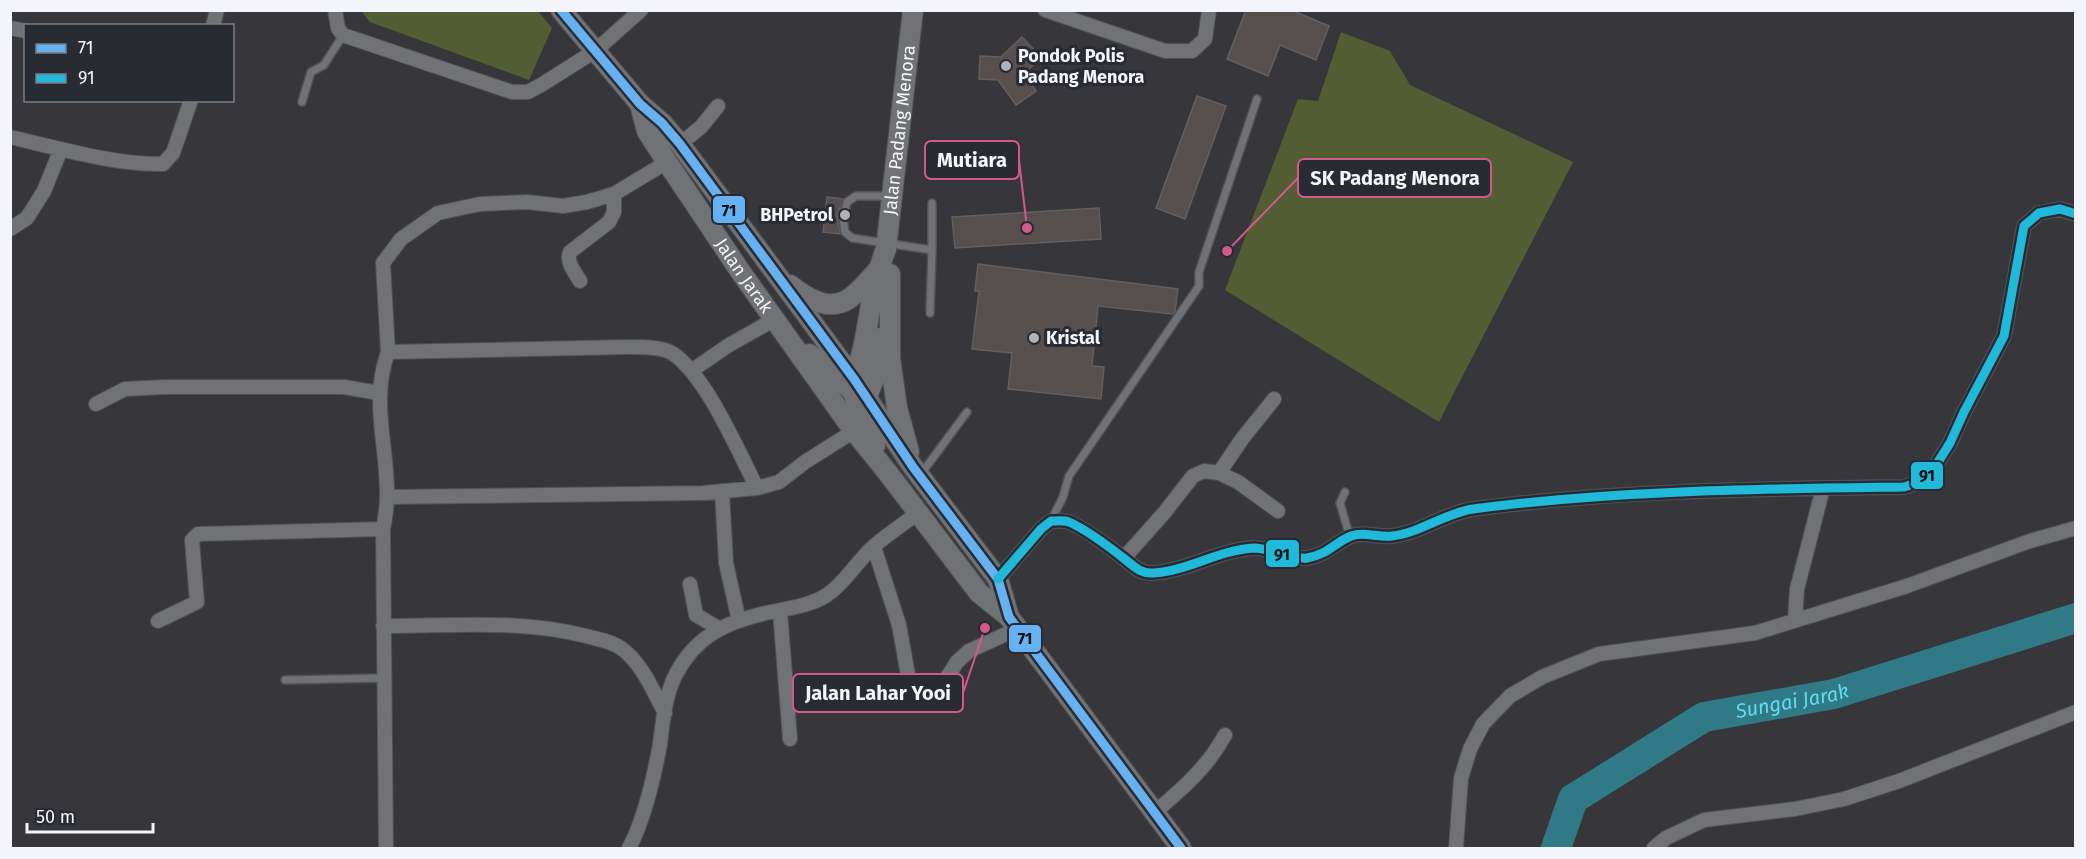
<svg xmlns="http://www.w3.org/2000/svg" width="2086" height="859" viewBox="0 0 2086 859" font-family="'Fira Sans',sans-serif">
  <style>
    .green { fill: #535d34 }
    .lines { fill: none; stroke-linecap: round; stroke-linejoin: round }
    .river { stroke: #307a87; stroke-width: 30 }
    .building { fill: #574f4e; stroke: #615f60; stroke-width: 1.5 }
    .service-casing { stroke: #515256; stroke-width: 10 }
    .minor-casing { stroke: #515256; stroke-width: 16 }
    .secondary-casing { stroke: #515256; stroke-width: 22 }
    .service { stroke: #717276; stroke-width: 7 }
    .minor { stroke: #717276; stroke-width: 14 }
    .secondary { stroke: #717276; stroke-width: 20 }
    .bus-1-casing { stroke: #292b33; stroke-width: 14 }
    .bus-2-casing { stroke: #292b33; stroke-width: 14 }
    .bus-1 { stroke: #66b1f2; stroke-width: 9 }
    .bus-2 { stroke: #20b9da; stroke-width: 9 }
    .poi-dot { fill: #b1b2b7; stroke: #292b33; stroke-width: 2 }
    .labels { text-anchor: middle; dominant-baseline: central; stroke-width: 6; stroke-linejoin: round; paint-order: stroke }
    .poi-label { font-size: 18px; font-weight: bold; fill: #f3f5fa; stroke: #292b33; text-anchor: start }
    .street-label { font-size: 18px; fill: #f3f5fa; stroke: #292b33 }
    .water-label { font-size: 20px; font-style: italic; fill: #64dcef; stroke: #292b33 }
    .leader { fill: none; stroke: #d15a8b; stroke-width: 2 }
    .callout-dot { fill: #d15a8b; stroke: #292b33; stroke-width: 2 }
    .callout { fill: #292b33; stroke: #d15a8b; stroke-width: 2 }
    .callout-label { font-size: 20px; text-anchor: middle; font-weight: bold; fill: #f3f5fa }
    .line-badge { stroke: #292b33; stroke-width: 2 }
    .pale-badge-label { font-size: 16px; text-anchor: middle; font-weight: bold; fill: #111 }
  </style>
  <rect width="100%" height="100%" fill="#36363b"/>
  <path class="green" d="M361 11H538L552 28 529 80 370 22Z
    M1341 32 1390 51 1410 85 1573 162 1439 422 1225 290 1298 99 1318 101Z"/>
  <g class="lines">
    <path class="river" id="s1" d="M1556 848 1573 799 1704 717 1834 694 2076 618"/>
  </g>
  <path class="building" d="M1246 10H1291L1329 26 1316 60 1280 45 1268 76 1227 59Z
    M1022 37 1041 57 1024 74 1036 91 1016 105 998 80 979 79 980 56 1001 57Z
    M1197 96 1226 106 1185 219 1156 208Z
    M827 197 843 199 837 217 840 234 823 232Z
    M1099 208 1101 239 955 248 952 217Z
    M978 264 1178 289 1175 312 1173 314 1098 306 1092 366 1104 367 1101 399 1008 389 1012 353 972 349 979 291H975Z"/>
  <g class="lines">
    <g class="service-casing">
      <path id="service" d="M302 102 311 72 324 65 343 35
        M890 196H856L847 202 843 218 845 232 852 238 932 250 930 313
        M932 250V203
        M921 474 967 412
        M1345 492 1340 503 1350 537
        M1051 521 1063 497 1069 476 1199 286V272L1257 99
        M285 680 384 678"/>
    </g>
    <g class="minor-casing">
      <path id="minor" d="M335 10 338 28 343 35 512 92H528L541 85 595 51 641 10
        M1045 10 1165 51H1192L1205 39 1209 10
        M213 26 217 10
        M10 28 26 31
        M10 137C58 148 115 165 163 164L173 153 191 100
        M680 144 701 127 718 106
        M10 229 27 218 44 191 61 149
        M580 281C575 272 566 263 570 252L609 222 614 212V194L667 162
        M388 352 383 263 401 239 438 213 480 204 527 202 563 206 587 202 614 194
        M691 371 729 345 775 319
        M96 404 125 389 164 387H344L379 393
        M1219 473 1238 482 1278 511
        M722 491 726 563 739 621
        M387 497 703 493 757 488 779 482 805 462 854 431
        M874 547 899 625 912 697
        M1124 558 1164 513 1193 476 1204 471 1219 473 1242 439 1274 399
        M998 579 1041 529 1051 521C1056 521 1063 520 1069 522 1085 529 1108 546 1122 557 1132 564 1139 574 1153 573 1188 571 1218 550 1254 548 1270 548 1295 560 1307 558 1329 554 1334 543 1351 536 1365 531 1378 538 1392 536 1420 533 1445 513 1473 509 1614 490 1762 489 1904 487L1919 482 1933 470 1950 443 1964 412 2004 336 2024 226 2039 213 2060 209 2076 214
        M690 584 696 615 720 629
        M780 611 790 739
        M1795 620 1797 589 1823 488
        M158 621 197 602 192 540 198 534 383 529
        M383 626C451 626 520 619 586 636 597 639 611 641 621 648 642 663 653 691 665 713
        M945 681 957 662 969 651 1017 629
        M1154 813C1182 789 1207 768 1225 735
        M386 848 383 529C385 519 387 507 387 497 388 446 370 402 388 352L627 347C640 347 660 346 672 353 706 375 738 451 757 488
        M629 848C644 820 654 777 660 744 663 721 665 695 676 674 696 636 726 622 766 613 786 609 810 606 827 595 846 582 857 561 874 546 888 534 903 524 918 513
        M1456 848 1461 778 1470 749 1483 724 1510 696 1542 677 1599 654 1755 633 1907 586 2030 541 2076 528
        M1654 848 1666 838 1704 820 1795 809 1844 799 1899 781 2076 712"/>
    </g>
    <g class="secondary-casing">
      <g id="secondary">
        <path d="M561 10 640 104 662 123 680 144 854 379 913 467 998 579 1009 617 1181 848"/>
        <path id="s2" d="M640 104 647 131 667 162 740 271 854 431 888 473 979 593 1009 617"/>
        <path d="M890 274V358L897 408 909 452"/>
        <path d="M790 285C807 298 829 313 850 298 860 291 869 280 877 271"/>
        <path d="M809 354 855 393"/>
        <path d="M866 398 874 379 880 338"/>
        <path id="s3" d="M875 445C867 429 857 412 854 393 852 379 860 363 863 348 870 315 873 281 886 249L913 10"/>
      </g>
    </g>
    <use href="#service" class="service"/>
    <use href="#minor" class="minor"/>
    <use href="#secondary" class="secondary"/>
    <g class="bus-1-casing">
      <path id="bus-1" d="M561 10 640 104 662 123 680 144 854 379 913 467 998 579 1009 617 1181 848"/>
    </g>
    <g class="bus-2-casing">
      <path id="bus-2" d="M998 579 1041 529 1051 521C1056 521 1063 520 1069 522 1085 529 1108 546 1122 557 1132 564 1139 574 1153 573 1188 571 1218 550 1254 548 1270 548 1295 560 1307 558 1329 554 1334 543 1351 536 1365 531 1378 538 1392 536 1420 533 1445 513 1473 509 1614 490 1762 489 1904 487L1919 482 1933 470 1950 443 1964 412 2004 336 2024 226 2039 213 2060 209 2076 214"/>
    </g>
    <use href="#bus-1" class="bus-1"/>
    <use href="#bus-2" class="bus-2"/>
  </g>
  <g class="poi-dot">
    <circle cx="1006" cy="66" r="6"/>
    <circle cx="845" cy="215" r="6"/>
    <circle cx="1034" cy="338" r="6"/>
  </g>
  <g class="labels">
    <g class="poi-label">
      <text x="1018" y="56">Pondok Polis<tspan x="1018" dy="21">Padang Menora</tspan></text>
      <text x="833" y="215" text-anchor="end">BHPetrol</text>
      <text x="1046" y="338">Kristal</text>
    </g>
    <g class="street-label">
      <text stroke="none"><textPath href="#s3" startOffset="324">Jalan Padang Menora</textPath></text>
      <text stroke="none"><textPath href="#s2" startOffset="202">Jalan Jarak</textPath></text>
    </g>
    <g class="water-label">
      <text stroke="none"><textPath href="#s1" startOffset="296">Sungai Jarak</textPath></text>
    </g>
  </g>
  <path class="leader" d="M1027 228L1019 160M1227 251L1298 178M985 628L963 693"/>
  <g class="callout-dot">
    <circle cx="1027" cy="228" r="6"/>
    <circle cx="1227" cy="251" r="6"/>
    <circle cx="985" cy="628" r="6"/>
  </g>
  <g class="callout">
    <rect x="925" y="141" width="94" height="38" rx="6"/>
    <rect x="1298" y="159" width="193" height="38" rx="6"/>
    <rect x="793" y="674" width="170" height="38" rx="6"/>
  </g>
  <g class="callout-label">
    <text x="972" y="167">Mutiara</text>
    <text x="1395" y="185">SK Padang Menora</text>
    <text x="878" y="700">Jalan Lahar Yooi</text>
  </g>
  <g class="line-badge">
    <rect x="712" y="195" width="34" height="29" rx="6" fill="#66b1f2"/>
    <rect x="1910" y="461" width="34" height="29" rx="6" fill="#20b9da"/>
    <rect x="1265" y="539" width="35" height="29" rx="6" fill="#20b9da"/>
    <rect x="1008" y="624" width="34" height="29" rx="6" fill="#66b1f2"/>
  </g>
  <g class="pale-badge-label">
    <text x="729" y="216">71</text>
    <text x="1927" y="481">91</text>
    <text x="1282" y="560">91</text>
    <text x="1025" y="644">71</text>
  </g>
  <rect width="2086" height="859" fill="none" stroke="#f3f5fa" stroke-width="24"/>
  <rect x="24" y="24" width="210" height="78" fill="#292b33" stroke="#7a7c83" stroke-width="1.5"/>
  <rect x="36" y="44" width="30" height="9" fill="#66b1f2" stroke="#7a7c83" stroke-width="1.5"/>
  <text x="78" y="54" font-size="18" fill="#f3f5fa">71</text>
  <rect x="36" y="74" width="30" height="9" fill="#20b9da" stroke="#7a7c83" stroke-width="1.5"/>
  <text x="78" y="84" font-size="18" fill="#f3f5fa">91</text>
  <path d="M27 823v9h126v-9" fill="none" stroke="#f3f5fa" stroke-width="3"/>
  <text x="36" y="823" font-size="18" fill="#f3f5fa" stroke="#292b33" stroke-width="4.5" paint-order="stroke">50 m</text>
</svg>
